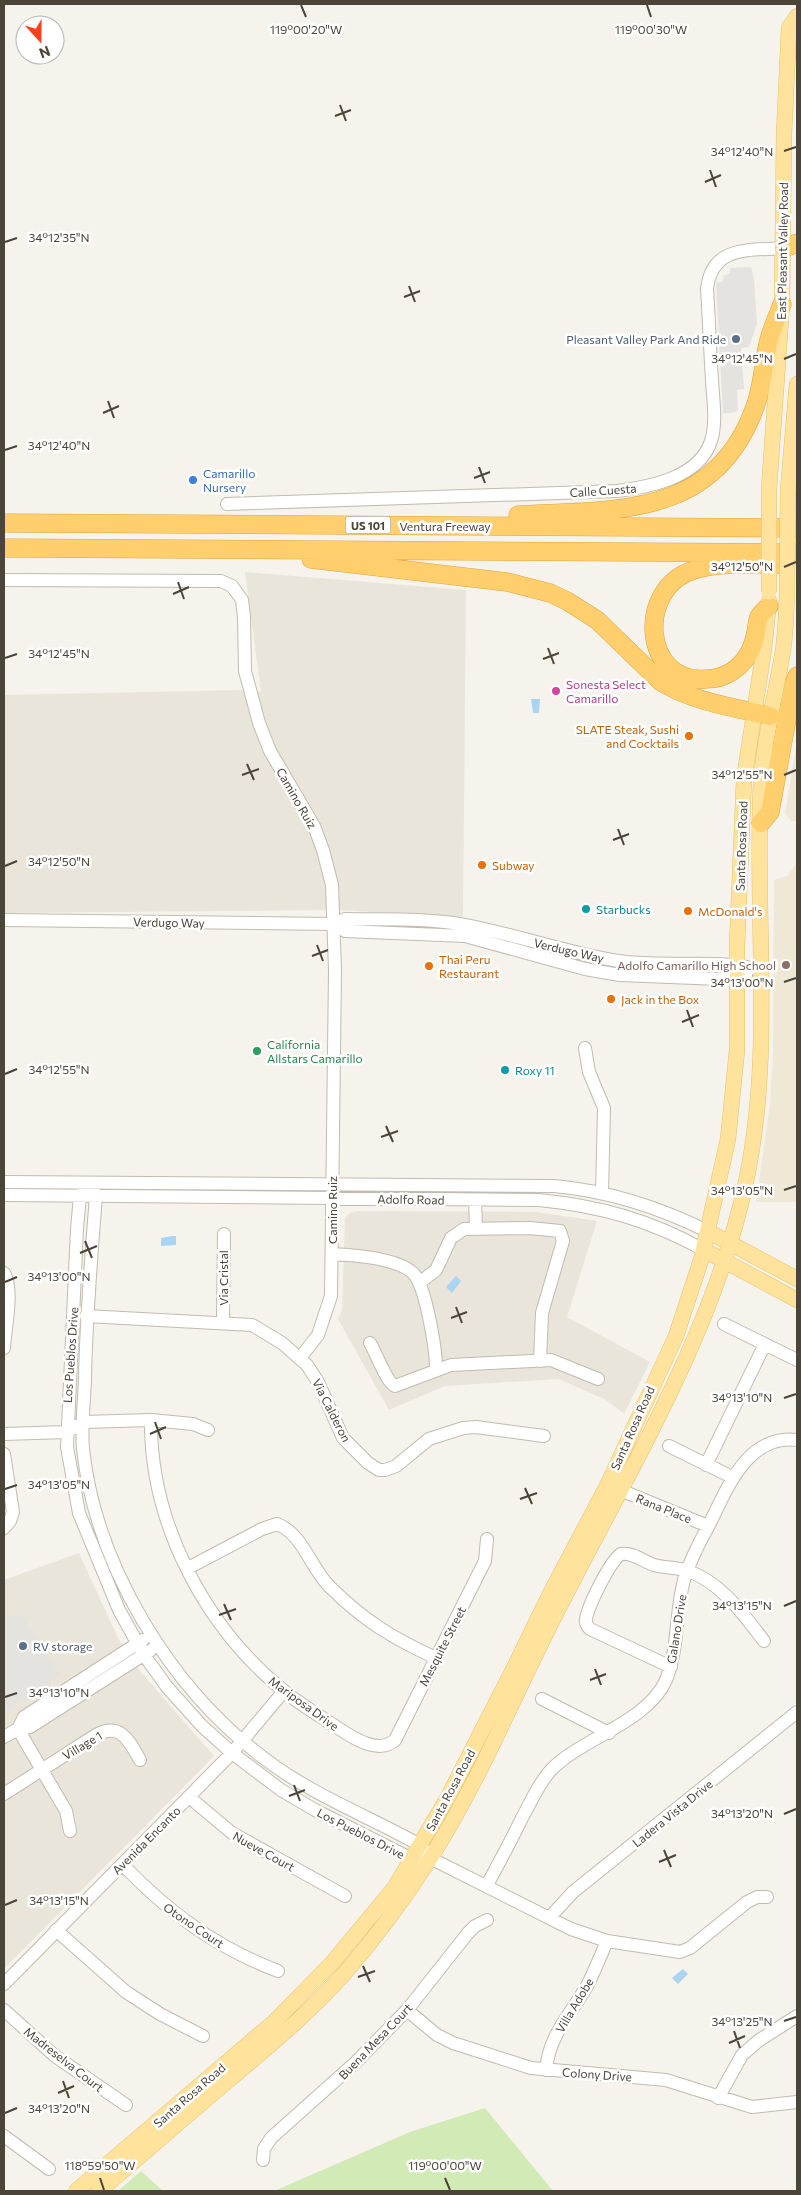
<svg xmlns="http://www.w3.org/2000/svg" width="801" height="2195" viewBox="0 0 801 2195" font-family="Commissioner,sans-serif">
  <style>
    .residential { fill: #eae5da }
    .education { fill: #efe8d6 }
    .green { fill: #d2eab5 }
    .parking { fill: #e5e3e0 }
    .water { fill: #a9d4f2 }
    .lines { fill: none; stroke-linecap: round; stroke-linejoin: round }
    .minor-casing { stroke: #c2bbae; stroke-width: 14 }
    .major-casing { stroke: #e6c16a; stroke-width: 16 }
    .highway-casing { stroke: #e0a43c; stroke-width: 19 }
    .minor { stroke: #fff; stroke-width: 12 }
    .major { stroke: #ffe39c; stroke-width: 15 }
    .highway { stroke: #ffcf6e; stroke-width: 18 }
    .major-bridge-casing { stroke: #e6c16a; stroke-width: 16; stroke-linecap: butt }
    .major-bridge { stroke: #ffe39c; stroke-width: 15 }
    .ticks { fill: none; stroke: #4b4439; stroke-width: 2 }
    .service-dot { fill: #5c6f8a; stroke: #fff; stroke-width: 2 }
    .shop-dot { fill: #3f7fe0; stroke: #fff; stroke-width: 2 }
    .hotel-dot { fill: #d1479c; stroke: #fff; stroke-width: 2 }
    .food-dot { fill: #e8710a; stroke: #fff; stroke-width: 2 }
    .culture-dot { fill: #0f9aa8; stroke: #fff; stroke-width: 2 }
    .education-dot { fill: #8d6e63; stroke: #fff; stroke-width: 2 }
    .leisure-dot { fill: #2e9e5b; stroke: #fff; stroke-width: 2 }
    .labels { text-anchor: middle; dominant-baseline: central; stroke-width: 5; stroke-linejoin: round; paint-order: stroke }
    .shield { fill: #fff; stroke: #817c74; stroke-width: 1 }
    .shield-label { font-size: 11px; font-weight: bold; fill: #4b4439 }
    .street-label { font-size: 12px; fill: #4b4439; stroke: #fff }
    .service-label { font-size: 12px; fill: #4e5e75; stroke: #fff; text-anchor: end }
    .shop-label { font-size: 12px; fill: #366cbe; stroke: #fff; text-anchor: start }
    .hotel-label { font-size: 12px; fill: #b23c85; stroke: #fff; text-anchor: start }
    .food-label { font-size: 12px; fill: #c56008; stroke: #fff; text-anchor: start }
    .culture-label { font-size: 12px; fill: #0d838f; stroke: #fff; text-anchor: start }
    .education-label { font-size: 12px; fill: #785e54; stroke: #fff; text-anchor: end }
    .leisure-label { font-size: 12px; fill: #27864d; stroke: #fff; text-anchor: start }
    .ticks-label { font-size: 12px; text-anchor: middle; fill: #4b4439; stroke: #fff; stroke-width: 5; stroke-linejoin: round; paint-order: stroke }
  </style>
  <rect width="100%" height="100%" fill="#f6f3ec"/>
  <path class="residential" d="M245 572 466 590 463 917 338 910 4 913V695L242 690 261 692Z
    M358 1211 537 1212 597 1221 567 1317 650 1362 624 1414 606 1400 559 1379 445 1386 389 1410 338 1319 342 1310 345 1218 350 1213Z
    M79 1553 118 1638 140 1671 214 1756 4 1969V1580Z"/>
  <path class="education" d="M797 741V821H791L785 813Z
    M797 863V1202H756L770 1103 773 1051 774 880 787 876Z"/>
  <path class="green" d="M485 2108 553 2191H274L410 2132Z
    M141 2171 163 2191H118Z"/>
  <path class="parking" d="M751 267 754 279 757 324 749 347 741 348 744 389 737 390 738 410 735 412 723 414 716 283 722 282 724 276 730 273V268Z
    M4 1613 14 1617 21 1614 60 1675 4 1712Z"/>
  <path class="water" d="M531 699H540L539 713H533Z
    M172 1236H176V1245L161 1246V1238Z
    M456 1276 461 1281 452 1293 446 1287Z
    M683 1969 688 1974 678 1984 672 1978Z"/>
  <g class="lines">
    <g class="minor-casing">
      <path id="minor" d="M227 504 617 491C649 487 699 478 711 441 717 422 713 400 712 380 710 350 709 319 707 289 712 244 751 251 784 248
        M4 580 221 581 232 586 242 600 244 617 245 671 259 723 270 751 314 826 323 850 332 885 335 970 331 1296 318 1335 300 1358
        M4 920 334 924 345 919C383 920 421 918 459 924 512 933 564 952 618 961 666 968 715 958 761 970
        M334 924 345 931 465 936 585 969 620 975 720 979 746 975
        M585 1048 589 1072 604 1108 602 1192
        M4 1182 554 1186C610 1191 659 1207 709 1232
        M90 1184 80 1196 77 1229 67 1447 79 1513 119 1610 144 1655 167 1687 202 1726 232 1753 281 1790 315 1810 412 1859 430 1858 571 1929 607 1941 680 1952 690 1948 747 1902 757 1897H767
        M90 1184 96 1196C91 1258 86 1319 85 1380 84 1403 81 1427 83 1449 96 1567 171 1689 265 1759 312 1795 368 1816 420 1845L426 1852
        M4 1195 539 1200C600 1206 650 1220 704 1250
        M475 1200 476 1228
        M332 1254C354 1255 397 1258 413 1273 426 1286 436 1350 436 1369
        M4 1273C14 1290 5 1328 4 1348
        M419 1283 436 1270 451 1238 464 1229 530 1228 560 1231 563 1241 542 1313 540 1361
        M86 1316 252 1325 282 1343 307 1365 318 1382 343 1438 368 1463 379 1470H385L396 1466 429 1439 463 1428 476 1427 544 1436
        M223 1322 224 1234
        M724 1324 797 1360
        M370 1343C376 1353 387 1383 395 1386L451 1365 551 1360 598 1379
        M151 1420C150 1523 205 1627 284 1691 301 1705 320 1716 338 1728 353 1738 379 1755 395 1740L485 1561 487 1539
        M4 1434 66 1432 84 1422 151 1420 193 1424 208 1430
        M669 1446 732 1477
        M4 1454 13 1512 10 1521 4 1528
        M706 1465 765 1344
        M620 1490 708 1526
        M188 1568 262 1529 277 1524C302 1533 311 1568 329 1586 363 1620 392 1638 436 1658
        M671 1667 590 1629C587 1626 585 1623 586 1619 588 1606 610 1561 621 1554 632 1552 643 1561 654 1565 664 1568 678 1567 688 1571 722 1583 743 1614 764 1641
        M542 1699 609 1733
        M18 1729 24 1717 143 1640
        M18 1729 66 1811 70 1831
        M4 1737 18 1729 30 1727 151 1650
        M4 1794 96 1735C120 1722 129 1740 140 1760
        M189 1797 232 1833 345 1896
        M122 1864C168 1912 215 1947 278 1971
        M487 1885C499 1863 511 1841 522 1818 531 1802 538 1784 551 1770 580 1739 648 1722 666 1680 679 1648 675 1613 684 1580 690 1560 699 1543 709 1525 727 1489 747 1434 797 1440
        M550 1917 573 1892 797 1712
        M56 1930 126 1992 160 2014 203 2036
        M4 1984 232 1753 284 1691
        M4 2010 55 2056 126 2105
        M407 2010 437 2035 453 2043 531 2068 666 2080 752 2107 797 2102
        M546 2070C549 2034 572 2013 588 1984 595 1970 601 1955 607 1941
        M718 2098 742 2055 758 2041 797 2016
        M4 2136 49 2169
        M263 2160 264 2149 271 2138 355 2063 407 2010 468 1933 475 1926 487 1920"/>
    </g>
    <g class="major-casing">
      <path id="major" d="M769 489 782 304 784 134 789 28 797 16
        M788 490 797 384
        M709 1232 797 1279
        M704 1250 797 1300
        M76 2191 274 2022 332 1963 395 1887 448 1797 514 1668 550 1594 608 1484 676 1336 701 1260 728 1139 737 1050V945L744 779 764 649 769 601
        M99 2191C143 2154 186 2116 230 2079 270 2045 309 2013 344 1974 376 1937 405 1898 431 1857 483 1775 519 1683 564 1598 633 1463 714 1331 746 1182 774 1050 754 916 761 782 764 739 775 698 782 656 786 636 786 614 787 593"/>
    </g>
    <g class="highway-casing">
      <path id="highway" d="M784 248 797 243
        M518 515C616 510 715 518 755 407 763 386 763 362 769 340 772 328 778 316 782 304
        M4 523 797 528
        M4 548 797 553
        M311 559 507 582 550 593 567 601 597 620 661 682C694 702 733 707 770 716
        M769 606C766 609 761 613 759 617 757 621 757 628 756 632 753 649 746 663 731 672 723 677 715 679 706 679 643 685 635 588 694 570 722 561 756 565 785 564
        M761 823 770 812 793 686 797 676"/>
    </g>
    <use href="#minor" class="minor"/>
    <use href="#major" class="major"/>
    <use href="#highway" class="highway"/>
    <g class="major-bridge-casing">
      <path id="major-bridge" d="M769 489V592
        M787 593 788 490"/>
    </g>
    <use href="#major-bridge" class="major-bridge"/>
  </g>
  <path class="ticks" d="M301 5 306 17M647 5 651 17M340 105 346 121M335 116 351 110M784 151 796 147M710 170 716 187M705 182 721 175M5 242 17 238M409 286 415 302M404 297 420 291M784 359 796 354M108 401 114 418M103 413 119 406M5 450 17 446M479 467 485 483M474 478 490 472M784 567 796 562M178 582 184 599M173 594 189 587M548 648 554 664M5 658 17 654M543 659 559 653M247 764 254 780M242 775 259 769M784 775 796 770M618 829 624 845M613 840 629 834M5 866 17 861M317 945 323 961M312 956 328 950M784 982 796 978M687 1010 693 1027M682 1022 699 1015M5 1074 17 1069M386 1126 393 1142M381 1137 398 1131M784 1190 796 1186M85 1241 92 1258M80 1253 97 1246M5 1282 17 1277M456 1307 462 1323M451 1318 467 1312M784 1398 796 1394M155 1422 161 1439M150 1434 166 1427M525 1488 532 1504M5 1489 17 1485M520 1499 537 1493M224 1604 231 1620M784 1606 796 1601M219 1615 236 1609M595 1669 601 1685M590 1680 606 1674M5 1697 17 1693M294 1785 300 1801M289 1796 305 1790M784 1814 796 1809M664 1850 671 1867M659 1862 676 1855M5 1905 17 1900M363 1966 370 1982M358 1977 375 1971M784 2021 796 2017M734 2031 740 2048M729 2043 745 2036M63 2081 69 2098M58 2093 74 2086M5 2113 17 2108M100 2178 104 2190M445 2178 450 2190"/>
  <g class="service-dot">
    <circle cx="736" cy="339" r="5"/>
    <circle cx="23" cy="1646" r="5"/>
  </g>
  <circle class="shop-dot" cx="193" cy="480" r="5"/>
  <circle class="hotel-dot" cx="556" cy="691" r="5"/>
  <g class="food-dot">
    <circle cx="689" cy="736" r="5"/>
    <circle cx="482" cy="865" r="5"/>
    <circle cx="688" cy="911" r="5"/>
    <circle cx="429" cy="966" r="5"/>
    <circle cx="611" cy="999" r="5"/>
  </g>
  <g class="culture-dot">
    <circle cx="586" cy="909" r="5"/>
    <circle cx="505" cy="1070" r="5"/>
  </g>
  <circle class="education-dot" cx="786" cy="965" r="5"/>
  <circle class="leisure-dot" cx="257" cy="1051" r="5"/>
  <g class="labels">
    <rect class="shield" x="345.5" y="516.5" width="45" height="17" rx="4"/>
    <g class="shield-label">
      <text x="368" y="525">US 101</text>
    </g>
    <g class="street-label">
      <text transform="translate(782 251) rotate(-89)">East Pleasant Valley Road</text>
      <text transform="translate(603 490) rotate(-4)">Calle Cuesta</text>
      <text x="445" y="526">Ventura Freeway</text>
      <text transform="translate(297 798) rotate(60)">Camino Ruiz</text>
      <text transform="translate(741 846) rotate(-88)">Santa Rosa Road</text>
      <text transform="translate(169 922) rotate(1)">Verdugo Way</text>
      <text transform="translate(569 950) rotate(13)">Verdugo Way</text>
      <text transform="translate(411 1199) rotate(1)">Adolfo Road</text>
      <text transform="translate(332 1210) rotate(-90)">Camino Ruiz</text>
      <text transform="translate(223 1278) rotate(-90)">Via Cristal</text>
      <text transform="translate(70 1355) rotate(-86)">Los Pueblos Drive</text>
      <text transform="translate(332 1410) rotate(63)">Via Calderon</text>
      <text transform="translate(632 1428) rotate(-66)">Santa Rosa Road</text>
      <text transform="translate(664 1508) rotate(22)">Rana Place</text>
      <text transform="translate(676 1629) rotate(-81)">Galano Drive</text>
      <text transform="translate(442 1646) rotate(-63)">Mesquite Street</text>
      <text transform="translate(304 1703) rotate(36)">Mariposa Drive</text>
      <text transform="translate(82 1745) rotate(-31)">Village 1</text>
      <text transform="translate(450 1790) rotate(-62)">Santa Rosa Road</text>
      <text transform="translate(672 1813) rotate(-39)">Ladera Vista Drive</text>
      <text transform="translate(361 1833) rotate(27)">Los Pueblos Drive</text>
      <text transform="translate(146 1840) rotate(-45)">Avenida Encanto</text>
      <text transform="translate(264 1851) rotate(29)">Nueve Court</text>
      <text transform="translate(194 1925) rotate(34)">Otono Court</text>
      <text transform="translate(574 2005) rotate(-59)">Villa Adobe</text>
      <text transform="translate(375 2041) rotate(-46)">Buena Mesa Court</text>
      <text transform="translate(64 2059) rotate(38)">Madreselva Court</text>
      <text transform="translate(597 2074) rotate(4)">Colony Drive</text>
      <text transform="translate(189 2095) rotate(-41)">Santa Rosa Road</text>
    </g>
    <g class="service-label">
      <text x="726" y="339">Pleasant Valley Park And Ride</text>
      <text x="33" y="1646" text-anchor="start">RV storage</text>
    </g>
    <g class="shop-label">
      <text x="203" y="473">Camarillo<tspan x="203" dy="14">Nursery</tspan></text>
    </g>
    <g class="hotel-label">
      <text x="566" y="684">Sonesta Select<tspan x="566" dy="14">Camarillo</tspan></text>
    </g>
    <g class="food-label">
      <text x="679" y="729" text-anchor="end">SLATE Steak, Sushi<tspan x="679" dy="14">and Cocktails</tspan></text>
      <text x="492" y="865">Subway</text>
      <text x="698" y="911">McDonald's</text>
      <text x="439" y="959">Thai Peru<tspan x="439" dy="14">Restaurant</tspan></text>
      <text x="621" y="999">Jack in the Box</text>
    </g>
    <g class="culture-label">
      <text x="596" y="909">Starbucks</text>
      <text x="515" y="1070">Roxy 11</text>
    </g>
    <g class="education-label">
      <text x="776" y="965">Adolfo Camarillo High School</text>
    </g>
    <g class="leisure-label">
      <text x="267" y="1044">California<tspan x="267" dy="14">Allstars Camarillo</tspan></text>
    </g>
  </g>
  <g class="ticks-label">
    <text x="306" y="34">119°00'20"W</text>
    <text x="651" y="34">119°00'30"W</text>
    <text x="742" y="156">34°12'40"N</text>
    <text x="59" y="242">34°12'35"N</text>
    <text x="742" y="363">34°12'45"N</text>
    <text x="59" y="450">34°12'40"N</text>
    <text x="742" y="571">34°12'50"N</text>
    <text x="59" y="658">34°12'45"N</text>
    <text x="742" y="779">34°12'55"N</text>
    <text x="59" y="866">34°12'50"N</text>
    <text x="742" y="987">34°13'00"N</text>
    <text x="59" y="1074">34°12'55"N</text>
    <text x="742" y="1195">34°13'05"N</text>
    <text x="59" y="1281">34°13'00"N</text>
    <text x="742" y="1402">34°13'10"N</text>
    <text x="59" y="1489">34°13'05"N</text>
    <text x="742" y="1610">34°13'15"N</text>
    <text x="59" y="1697">34°13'10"N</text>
    <text x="742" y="1818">34°13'20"N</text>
    <text x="59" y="1905">34°13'15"N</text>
    <text x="742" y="2026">34°13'25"N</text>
    <text x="59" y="2113">34°13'20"N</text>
    <text x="100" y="2170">118°59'50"W</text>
    <text x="445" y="2170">119°00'00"W</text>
  </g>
  <rect width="801" height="2195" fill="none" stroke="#4b4439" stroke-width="10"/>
  <g transform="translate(40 40) rotate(159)"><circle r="24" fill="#ffffff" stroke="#b7b4b0"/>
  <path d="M0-4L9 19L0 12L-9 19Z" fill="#fc3f1d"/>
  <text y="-8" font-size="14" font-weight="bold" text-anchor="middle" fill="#4b4439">N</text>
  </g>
</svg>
